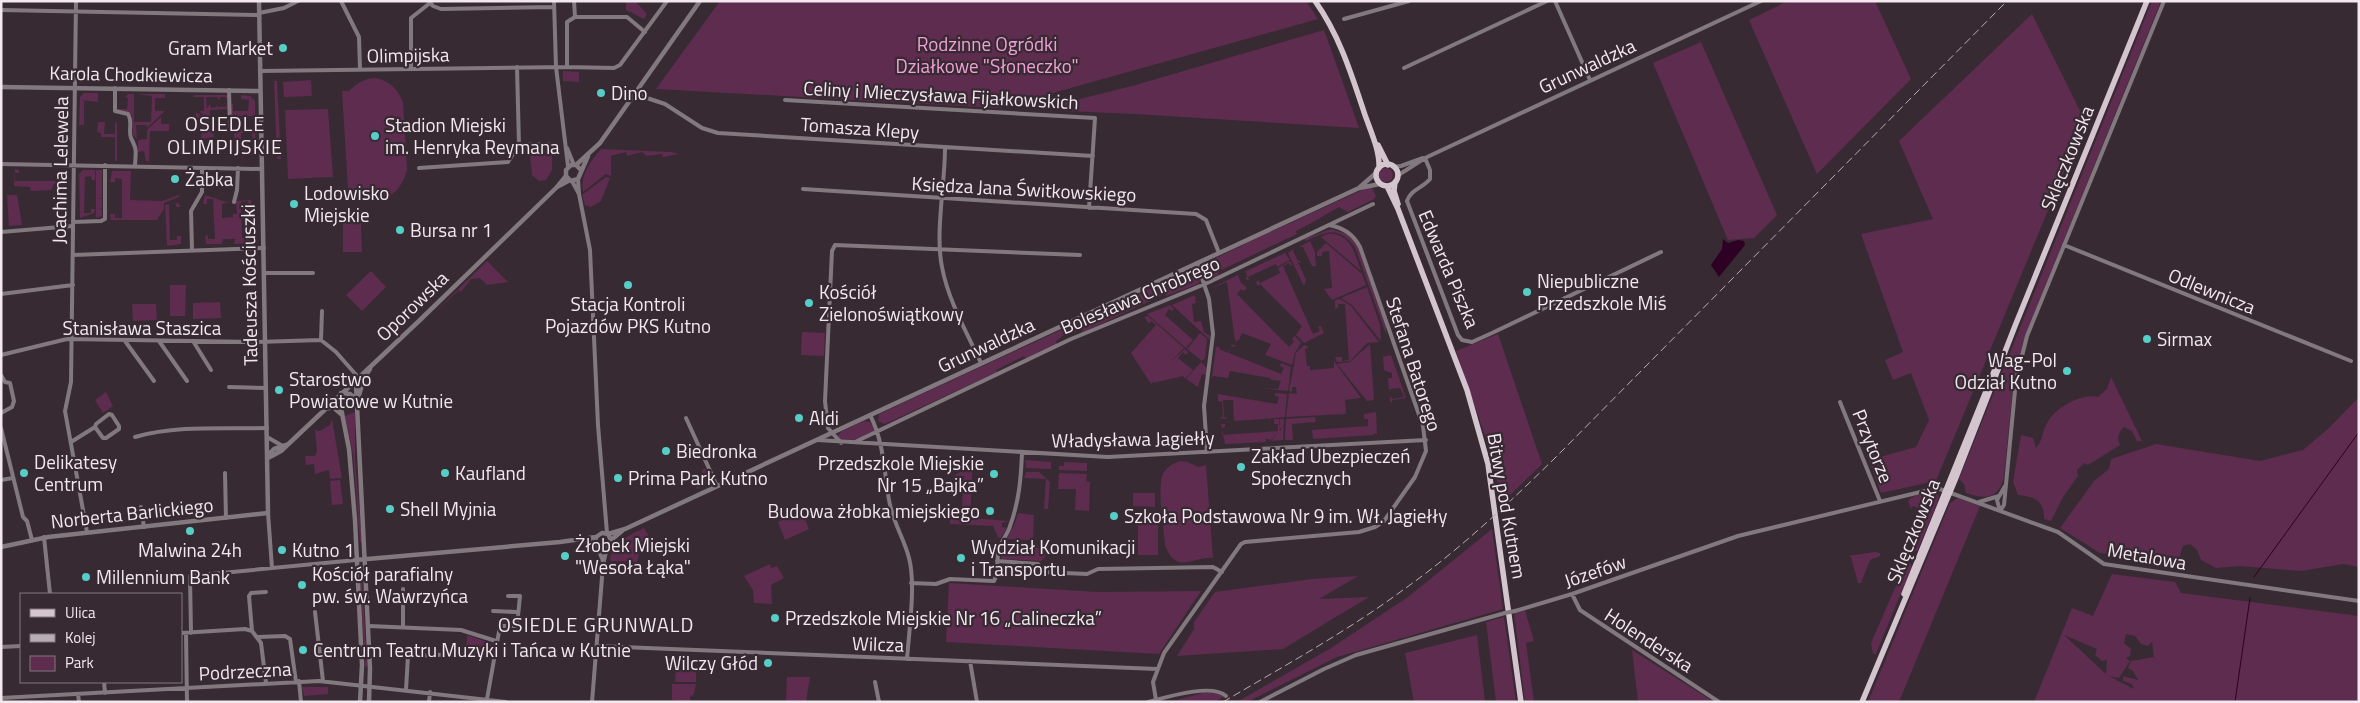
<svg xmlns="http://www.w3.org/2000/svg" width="2360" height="703" font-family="'Titillium Web',sans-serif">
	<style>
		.green { fill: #5d2c4f; fill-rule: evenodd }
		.water { fill: #2e0023 }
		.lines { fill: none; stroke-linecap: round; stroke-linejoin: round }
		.stream { stroke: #2e0023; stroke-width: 1 }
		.minor { stroke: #81797e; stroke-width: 4 }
		.tertiary { stroke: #81797e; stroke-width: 4.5 }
		.primary { stroke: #d3c4ce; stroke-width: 5.5 }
		.rail { stroke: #b8acb3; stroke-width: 1; stroke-dasharray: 8 4; stroke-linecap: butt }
		.minor-bridge { stroke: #81797e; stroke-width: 4 }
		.poi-dot { fill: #55cec6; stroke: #382a33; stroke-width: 2 }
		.labels { text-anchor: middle; stroke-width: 4.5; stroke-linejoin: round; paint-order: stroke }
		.park-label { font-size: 19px; fill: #f1a0d7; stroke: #382a33 }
		.poi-label { font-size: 19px; fill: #f2e8ee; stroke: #382a33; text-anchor: start }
		.street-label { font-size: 19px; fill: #f2e8ee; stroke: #382a33 }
		.neighbourhood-label { font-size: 20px; letter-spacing: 1px; fill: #f2e8ee; stroke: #382a33 }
	</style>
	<rect width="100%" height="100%" fill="#382a33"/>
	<path class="green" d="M635,1L647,14L644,19L626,10V2Z
		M720,1H1306L1318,19L999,108L656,89Z
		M1788,1H1875L1911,79L1817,174L1749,20Z
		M2152,1H2161L2025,336L2013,386L2004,477C1998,499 1986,500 1966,493L1964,484L1959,479Z
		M2032,14L2085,121L1936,481L1881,493L1869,460L1916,447L1929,420L1911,373L1893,380L1885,360L1903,352L1861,234L1933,219L1899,141Z
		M1324,30L1359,128L1135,114L1064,111V103L1132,86Z
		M1701,42L1777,215L1754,238L1728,240L1653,63Z
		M563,71L579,72V82L563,81Z
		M375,78C390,81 397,88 403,102L407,170C402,191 384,207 362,196C357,193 354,189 348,188L342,91H349C357,83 363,79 375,78Z
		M311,80L312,96L284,97L283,82Z
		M274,81H277L281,159H277Z
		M84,93H98V102L81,100L84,101V125H79L80,97Z
		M128,94H134V122H151L152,96L137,94H165V98H155V111H165L147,128V125H136L137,139L133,135L132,115L117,111L116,97L117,109H127L128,98L125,97Z
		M194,95H228L226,100V97H220L219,101L217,97H206L207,108L210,104L211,108L216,107V104L217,107H226V104L228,109L210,110V121L199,111H204V97H193Z
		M241,95L250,96L255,101V116H231L232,130H255L256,156L243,153V164L242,148H253L252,133H241V140L234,138V132L231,131L230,104H233V111H248L249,100L241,99Z
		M170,96L169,131H150L149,161H146L144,151L138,152V140L147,139V130L161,117V124H169Z
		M328,109L333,177L288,179L285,110Z
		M196,112L212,124L214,137L201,139L202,125H195Z
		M98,122H105L104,134H115V123L117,122V161H115V137H101V133L97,132Z
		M601,149L671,152L679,154L663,157L662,154L647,156L642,152L627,156L626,152L611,156V176L606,174L583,192C580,175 590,162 601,149Z
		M552,154V170L546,180L539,181L532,175L530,155Z
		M1379 175a7 7 0 1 1 14 0a7 7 0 1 1-14 0Z
		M15,169L19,170V173H15V181H64V188H61V184H54L51,190L31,191L30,187L14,186Z
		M83,170H95V180H92L91,176L85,177L84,213H91V209H95L94,213L80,218L79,174Z
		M96,170H102V198L98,199H102V208L99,209H102V216L96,218Z
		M112,171H131L130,200L162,201L179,195V197L164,203V209L157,220H111L110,214H115V218H122V179L115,178V182H110Z
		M606,177L610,178L601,201L591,207L585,205L582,195Z
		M1371,186L1376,196L1374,199L1348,212L1339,207C1324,215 1311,224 1296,231L1297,234L1219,271L1218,275L1212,278L1214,259L1259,237Z
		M7,195H17L22,225L9,226Z
		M205,195L226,202L232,201L222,204V218L233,217V214H237L236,201L251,200L252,204L248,205V201L241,202L242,238H249V234L253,233L254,243L234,244L235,239H223L222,244H206L205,236L208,235V239H215L213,199H207V204H203Z
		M179,203L180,207H176V204H169L170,240H177V236H181V244L167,246L165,205Z
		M343,223H361L362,252H343Z
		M1331,229L1347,234L1357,245L1386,326V334L1355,247C1338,226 1327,231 1306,241L1304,239Z
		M1327,234C1350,232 1355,253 1361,271L1321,237Z
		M1310,241L1315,252L1316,266H1312L1303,247H1299Z
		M1326,243L1362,274L1366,285L1332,300L1324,289L1332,288L1329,251L1322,252V256H1317V252Z
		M1295,248L1293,251L1298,261H1302L1295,265L1299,264L1306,280L1304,286L1288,253Z
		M1285,253L1290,260L1277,267L1276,264L1248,277L1249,280L1245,279L1247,277L1246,272L1242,273Z
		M487,261L508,282L487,285L480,278L471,279L461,292L459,290L430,317Z
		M1290,261L1292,265L1291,266L1289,263L1283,266L1313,334L1320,331L1318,327L1321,326L1324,333L1304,343L1296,335L1302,326L1260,284L1258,286L1256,283L1258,280L1260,283L1280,273L1278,268Z
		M1193,269L1201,279L1198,284L1166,296L1165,294L1083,332L1081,329L1069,335L1068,332L1056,341L1057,344L1026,359L1024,356L996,370L997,372L885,424L878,421L879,414Z
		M371,271L386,287L362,311L346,295Z
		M1238,275L1241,283L1247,288L1244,291L1241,289L1237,294L1289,347L1294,342L1292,339L1295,336L1301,343L1295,353L1292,365L1265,355L1271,344L1242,333L1239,340L1235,341L1227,282L1210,289Z
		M170,285H186L185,316H170Z
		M1367,287L1380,325L1381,341L1352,305L1341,298Z
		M1195,295L1196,303L1192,304L1194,322L1201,321L1204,332L1209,335L1210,340L1172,305Z
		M1340,299L1351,306L1379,342L1367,343L1350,361L1337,362L1335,357H1342V361L1349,360L1345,304H1338V308L1335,309V300Z
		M220,302L221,318L193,319V303Z
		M132,304H156L157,320L133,321Z
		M1170,305L1174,309L1172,311L1169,309L1165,315L1193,340L1186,348L1147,314Z
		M1148,316L1184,348L1169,363L1185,349L1188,352L1186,355L1183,352L1178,358L1193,370L1185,379L1183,376L1153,383L1154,381L1151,384L1131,353L1156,325L1151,321L1149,324L1144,317Z
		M802,332L825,333L824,356L801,355Z
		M1200,333L1207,339L1205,358L1202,361L1187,349Z
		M1498,334L1542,464L1501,504L1493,459L1456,351Z
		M1229,343L1236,346L1231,347L1229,353L1281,374L1284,368L1280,366L1281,363L1291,367L1288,391L1262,388L1278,389L1281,381L1271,380L1270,378L1230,371L1228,378L1214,376L1212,377L1216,347H1220L1219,349L1228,353L1232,345Z
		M1370,344L1374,400L1367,401L1337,364L1350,362Z
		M1304,345L1309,347L1305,349L1307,366H1310V370L1334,368V361L1361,398L1345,400L1346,414L1286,417L1289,393L1297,394L1296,387H1292V392L1289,391L1296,353Z
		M1391,355L1406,398L1392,400V403L1390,401V396L1392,399L1404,397L1400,388L1390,389L1389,391L1388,378H1392V373L1384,370L1383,357Z
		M1201,362L1207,368L1206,375L1202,374L1198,387L1186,379Z
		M2111,377L2142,441H2137L2132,431L2124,427C2119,432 2116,438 2120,445L2088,465L2084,463L2077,470L2078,476L2063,497L2051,521L2044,519C2044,500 2035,497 2018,495L2013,482L2021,435L2033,438L2036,448C2043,440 2042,432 2047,423C2055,408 2081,393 2098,397L2107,389Z
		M106,392L113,406L103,413L95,400Z
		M1275,393L1287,394L1285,417L1266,419L1268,416L1265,419L1234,421L1233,400H1223L1224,417L1227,418L1225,419L1219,418L1223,417L1222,402L1218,401V394L1277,404L1279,397L1275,396Z
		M2359,397V567L2343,564L2301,571L2240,566L2216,568L2201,560L2197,550L2190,544L2183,546L2178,561L2100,553L2060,528L2094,481L2109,469L2111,459L2156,444L2260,461L2303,450L2329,428Z
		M355,412V459L362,542H360L353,454L345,416Z
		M1376,412L1377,435L1375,433L1373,435L1313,439L1312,430L1368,426V419H1364V414Z
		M1315,417L1316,422L1292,424L1293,440H1285L1286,419Z
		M332,419L342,478L330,479L329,470L315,474L314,464L306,465L305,456H315L317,451L315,430L320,431L330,425Z
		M1274,419H1279L1280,431L1283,426L1280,429V419H1284L1283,440L1271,441L1278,432L1270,441L1269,439H1266V442L1225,444L1221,424H1225V427L1222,428V435L1278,431V424H1274Z
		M864,421L870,422L875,430L873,432L854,440L838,439L837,436L842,431Z
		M973,459L970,518L1010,521L1002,523V527L1007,528L1001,538L998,537L993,526L950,524V507H962L964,476H953L960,472H970V464Z
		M1025,460L1051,462V469L1026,468Z
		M1180,461L1188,462L1198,467L1206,465L1213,558C1194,556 1176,576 1165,545C1164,528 1156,486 1164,472C1168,466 1174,463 1180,461Z
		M1064,462L1087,463V471L1059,470V466H1064Z
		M705,468L711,481L697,489L692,479L702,474V470Z
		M1026,472H1039L1050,482L1048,509H1044L1046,479L1024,478Z
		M1059,473L1087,474L1086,481L1090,482L1089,511L1075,510L1076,489H1058Z
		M340,480L343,504L332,505L330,481Z
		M1934,490L1939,496L1937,503L1918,550L1908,556L1926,511L1913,506L1911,509L1908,501L1912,497Z
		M1133,493H1155V507L1133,506Z
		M1958,498L1980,506L1899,702H1868L1950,503Z
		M802,511L809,529L785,540L778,522Z
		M1018,513L1034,515L1033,538L1031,540L1007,539L1015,523Z
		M1138,513H1158V555H1138Z
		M644,528L650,538L640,550L637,562L610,561C611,543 630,535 644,528Z
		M1492,529L1503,609L1337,657L1247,702H1237L1331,648L1408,597Z
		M1005,546L1046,548L1045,558L1041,561L1001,559L1002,549Z
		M1875,552L1880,553V556L1870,560L1861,583H1858L1851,557L1848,556Z
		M1909,562L1912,566L1876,654H1873L1871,643L1905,565Z
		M770,564L771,568L777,566L784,578L771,585L772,604L754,603L753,590L744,576Z
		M2112,574L2175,582L2181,593L2359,616V702H2034L2072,608L2093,616ZM2126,634L2135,636L2141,644L2148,646L2152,642L2154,657L2131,661L2128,668L2133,671L2138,680L2123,676V681L2132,684L2134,689L2109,676L2119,678L2130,661L2126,658L2130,656L2131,649L2124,643ZM2064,635L2097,649L2095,655L2102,661L2107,660L2106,674Z
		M1358,576L1319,599L1369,597L1283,649L1177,656L1194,629V622L1215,592L1312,579Z
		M360,577H362L367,666L365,667Z
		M949,583L1098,592L1201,591L1159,654L946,642Z
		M1525,610L1534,641L1526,643L1534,702H1525L1514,613Z
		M1504,617L1516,702H1496L1486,622Z
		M467,635L490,643L494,647L492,655H466Z
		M1477,635L1485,702H1414L1405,653Z
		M1632,650L1714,702H1638Z
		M676,669H696V682H675Z
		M787,677H810L806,702H786Z
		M672,684H696L693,697L692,695L690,696V702L672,700Z
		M302,687H328V694L304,696Z
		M1203,693H1220L1223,697L1215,702H1170Z"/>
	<path class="water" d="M1723,239L1728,243L1738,240L1744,241L1745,245L1719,277L1711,265L1722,249Z"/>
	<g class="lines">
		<path class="stream" d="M2254,577L2359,432
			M2235,702L2250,598"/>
		<path class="minor" d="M76,1L71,382L65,411L87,532
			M341,1L359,37L360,69
			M429,1L433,6L441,9L554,7
			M554,1L556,67L568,166
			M574,1L575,17L567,22V67L614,68L620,65L667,1
			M1555,1L1590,80
			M1,10L259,15
			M259,13L284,8L298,1
			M575,17H627L645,32
			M1344,19L1409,1
			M1404,68L1547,1
			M411,69V18L430,3
			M260,71L567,67
			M115,88V111L128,114C133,122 128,130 131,138C137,150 136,150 135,165
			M229,90L230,129
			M635,94L665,104L702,128L718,133L1093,156
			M785,100L1095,118L1089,208
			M519,145L548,144
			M567,148L574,165
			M945,148C945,184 935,234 942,267C948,300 967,333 981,363
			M1425,158L1430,170V179C1423,188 1411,189 1407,201L1458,335L1462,340L1472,342L1492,333L1661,252
			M1,164L262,169
			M1393,167L1401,166L1423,158
			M419,168L508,162L519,145L517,67
			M1397,176L1425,158L1761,1
			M578,179L579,194L590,250L598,425L607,533
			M572,181L579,194
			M803,189L1196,214L1206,220L1219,253
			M234,202L237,190L238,168
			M73,222L101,221L105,219V165
			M1,232L73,226
			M2064,245L2351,361
			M192,250L191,211L202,192V168
			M73,255L264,248
			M1197,263L1209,299L1213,334L1204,406L1207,452
			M264,273H313
			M1,294L73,285
			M321,340L322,311
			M125,341L154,381
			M159,341L187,381
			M193,341L211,370
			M1,355L67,339L257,342L321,340L336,352L358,377
			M1,375L5,382L10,383L14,401L12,407L1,413
			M229,387L266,388
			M1840,402L1880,501
			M870,415C884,442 884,471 889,500C893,523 904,538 909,558C916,584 909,631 907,659
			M686,418L717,486
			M1,428L23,517L27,521L32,540
			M135,437C177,425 224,429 267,428
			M267,437L281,445
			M817,440L1108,457L1426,440
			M71,442L95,427L103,438H106L119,429V426L112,415L109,414L96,424L95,427
			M855,442L1071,339L1205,284L1373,204
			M841,443L828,428L825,401L832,251L835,245L1080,255
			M225,473L226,518
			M1,480L13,478
			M1979,502L1999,496
			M141,507L144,527
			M2000,511L2004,505L2016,380L2027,336L2164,1
			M2000,511L1997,500L2005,486
			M268,513L272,568
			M44,537L50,594
			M598,547L603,562
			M997,561L1038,564L1043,572L1087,574L1098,569L1213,567L1222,572
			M911,583L936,584L950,579L994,581C999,572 996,560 999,550C1001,541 1008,534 1010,526C1019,502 1021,478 1022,453
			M403,589V627
			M1572,594L1580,610L1719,702
			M493,611L517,612
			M1515,611L1572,594L1738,536L1937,488L2058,532L2104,564L2359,601
			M315,612L323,681
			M369,626L461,630L496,641
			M252,631L249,596L251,593L266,592
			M181,633L245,629L252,631L261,643L266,683
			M186,633L187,702
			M191,633L190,576L356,560
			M258,637L285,636L290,639L296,682
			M597,646L1157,669
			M1,647L21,646
			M970,661L977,702
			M299,681L301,702
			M104,682L105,693
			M875,682L879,702
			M406,690L408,656L462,654
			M78,694L79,702
			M1,698L319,681L506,702
			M487,699L500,626H517L520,596H508
			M1156,700L1153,682L1164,653L1241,544L1245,542L1359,532L1375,527L1384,521L1415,477L1426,451L1423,426L1360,247C1353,234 1344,228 1329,225
			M429,702L430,692
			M592,702L603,565L607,547
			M1148,702C1167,697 1212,683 1226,696
			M1260,702L1324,669L1356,655L1505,613"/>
		<path class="tertiary" d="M1,87L260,91
			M576,165L600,143L700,1
			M581,170L576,165H571L566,170V176L571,181L578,179L588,156
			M557,187L570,180
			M1360,187L1376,173
			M358,378L356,386L370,669L369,702
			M341,393L340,403L349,449L355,520L362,665L360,702
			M342,393L350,394L356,399
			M358,399L364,378L370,369
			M325,409L333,407L341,414
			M268,455L274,449L286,445
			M268,458L281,451L420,320L557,187L566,176
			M608,534L625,529L1359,188L1380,184
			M581,540L596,544
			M611,540L608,534L602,533L596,537L595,542L600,548L607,547L611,540L622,531
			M1,547L48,537L268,513L259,1
			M356,560L560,542L596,537"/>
		<path class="primary" d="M1315,1C1340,36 1352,76 1365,115C1371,132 1380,151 1379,168
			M1378,145L1388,165
			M1376 175a11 11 0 1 1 22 0a11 11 0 1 1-22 0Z
			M1395,182L1394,191L1398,204
			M1387,186L1398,209L1467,390L1488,464L1521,702
			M1904,594L1997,364
			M1862,702L1955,480L2015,326L2147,1"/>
		<path class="rail" d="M1223,702C1284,666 1346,632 1403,590C1458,551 1507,505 1555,458L2007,1"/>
		<path class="minor-bridge" d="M1505,613L1515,611"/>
	</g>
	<g class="poi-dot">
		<circle cx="283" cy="48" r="5"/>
		<circle cx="601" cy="93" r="5"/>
		<circle cx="375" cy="136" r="5"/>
		<circle cx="175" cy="179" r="5"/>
		<circle cx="294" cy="204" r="5"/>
		<circle cx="400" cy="230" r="5"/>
		<circle cx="628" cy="285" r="5"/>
		<circle cx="1527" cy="292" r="5"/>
		<circle cx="809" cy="303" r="5"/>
		<circle cx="2147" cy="339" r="5"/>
		<circle cx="2067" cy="371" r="5"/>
		<circle cx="279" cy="390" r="5"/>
		<circle cx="799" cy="418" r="5"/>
		<circle cx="666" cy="451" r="5"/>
		<circle cx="1241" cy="467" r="5"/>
		<circle cx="24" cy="473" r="5"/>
		<circle cx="445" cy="473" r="5"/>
		<circle cx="994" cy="474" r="5"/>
		<circle cx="618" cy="478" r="5"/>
		<circle cx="390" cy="509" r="5"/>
		<circle cx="990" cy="511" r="5"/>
		<circle cx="1114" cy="516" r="5"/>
		<circle cx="190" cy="531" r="5"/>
		<circle cx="282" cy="550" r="5"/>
		<circle cx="565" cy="556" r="5"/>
		<circle cx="961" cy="558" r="5"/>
		<circle cx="86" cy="577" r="5"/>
		<circle cx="302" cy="585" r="5"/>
		<circle cx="775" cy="618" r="5"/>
		<circle cx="303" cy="650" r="5"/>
		<circle cx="768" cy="663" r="5"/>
	</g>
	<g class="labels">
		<g class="park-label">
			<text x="987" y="51">Rodzinne Ogródki<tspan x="987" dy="22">Działkowe "Słoneczko"</tspan></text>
		</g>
		<g class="poi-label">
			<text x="273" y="55" text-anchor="end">Gram Market</text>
			<text x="611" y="100">Dino</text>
			<text x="385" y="132">Stadion Miejski<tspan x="385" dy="22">im. Henryka Reymana</tspan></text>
			<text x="185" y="186">Żabka</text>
			<text x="304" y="200">Lodowisko<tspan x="304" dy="22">Miejskie</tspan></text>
			<text x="410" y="237">Bursa nr 1</text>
			<text x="1537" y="288">Niepubliczne<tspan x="1537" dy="22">Przedszkole Miś</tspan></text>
			<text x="819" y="299">Kościół<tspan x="819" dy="22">Zielonoświątkowy</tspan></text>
			<text x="628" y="311" text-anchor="middle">Stacja Kontroli<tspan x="628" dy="22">Pojazdów PKS Kutno</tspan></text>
			<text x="2157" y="346">Sirmax</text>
			<text x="2057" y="367" text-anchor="end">Wag-Pol<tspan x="2057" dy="22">Odział Kutno</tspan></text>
			<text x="289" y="386">Starostwo<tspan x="289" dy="22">Powiatowe w Kutnie</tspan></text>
			<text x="809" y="425">Aldi</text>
			<text x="676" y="458">Biedronka</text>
			<text x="1251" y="463">Zakład Ubezpieczeń<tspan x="1251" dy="22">Społecznych</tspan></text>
			<text x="34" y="469">Delikatesy<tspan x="34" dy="22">Centrum</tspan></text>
			<text x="984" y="470" text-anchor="end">Przedszkole Miejskie<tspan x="984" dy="22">Nr 15 „Bajka”</tspan></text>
			<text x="455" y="480">Kaufland</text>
			<text x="628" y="485">Prima Park Kutno</text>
			<text x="400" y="516">Shell Myjnia</text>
			<text x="980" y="518" text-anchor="end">Budowa żłobka miejskiego</text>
			<text x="1124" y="523">Szkoła Podstawowa Nr 9 im. Wł. Jagiełły</text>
			<text x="575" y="552">Żłobek Miejski<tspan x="575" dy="22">"Wesoła Łąka"</tspan></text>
			<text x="971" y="554">Wydział Komunikacji<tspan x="971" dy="22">i Transportu</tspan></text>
			<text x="190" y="557" text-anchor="middle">Malwina 24h</text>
			<text x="292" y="557">Kutno 1</text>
			<text x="312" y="581">Kościół parafialny<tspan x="312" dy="22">pw. św. Wawrzyńca</tspan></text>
			<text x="96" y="584">Millennium Bank</text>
			<text x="785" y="625">Przedszkole Miejskie Nr 16 „Calineczka”</text>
			<text x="313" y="657">Centrum Teatru Muzyki i Tańca w Kutnie</text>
			<text x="758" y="670" text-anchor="end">Wilczy Głód</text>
		</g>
		<g class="street-label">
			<text transform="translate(408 55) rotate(-1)" y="7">Olimpijska</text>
			<text transform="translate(1587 66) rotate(-25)" y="7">Grunwaldzka</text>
			<text transform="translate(131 74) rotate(1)" y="7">Karola Chodkiewicza</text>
			<text transform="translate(941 95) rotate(3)" y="7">Celiny i Mieczysława Fijałkowskich</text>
			<text transform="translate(860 128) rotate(4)" y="7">Tomasza Klepy</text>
			<text transform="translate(2067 158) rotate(-68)" y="7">Sklęczkowska</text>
			<text transform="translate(60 170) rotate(-89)" y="7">Joachima Lelewela</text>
			<text transform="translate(1024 189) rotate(3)" y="7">Księdza Jana Świtkowskiego</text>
			<text transform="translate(1449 269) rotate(67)" y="7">Edwarda Piszka</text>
			<text transform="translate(249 285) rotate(-91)" y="7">Tadeusza Kościuszki</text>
			<text transform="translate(2212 291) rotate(22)" y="7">Odlewnicza</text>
			<text transform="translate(1140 295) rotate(-23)" y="7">Bolesława Chrobrego</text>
			<text transform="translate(412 306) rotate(-44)" y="7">Oporowska</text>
			<text x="142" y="335">Stanisława Staszica</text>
			<text transform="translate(986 345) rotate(-25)" y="7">Grunwaldzka</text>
			<text transform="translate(1414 364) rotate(72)" y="7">Stefana Batorego</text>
			<text transform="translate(1133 439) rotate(-1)" y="7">Władysława Jagiełły</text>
			<text transform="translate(1873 446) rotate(68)" y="7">Przytorze</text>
			<text transform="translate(1507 506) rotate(80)" y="7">Bitwy pod Kutnem</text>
			<text transform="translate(132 513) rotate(-6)" y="7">Norberta Barlickiego</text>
			<text transform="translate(1913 531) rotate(-68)" y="7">Sklęczkowska</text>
			<text transform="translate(2147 556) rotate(10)" y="7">Metalowa</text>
			<text transform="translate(1595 571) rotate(-19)" y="7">Józefów</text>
			<text transform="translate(1649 640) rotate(33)" y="7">Holenderska</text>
			<text transform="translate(878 644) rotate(2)" y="7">Wilcza</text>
			<text transform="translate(245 671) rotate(-3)" y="7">Podrzeczna</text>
		</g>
		<g class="neighbourhood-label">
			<text x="225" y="131">OSIEDLE<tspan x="225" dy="23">OLIMPIJSKIE</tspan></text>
			<text x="596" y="632">OSIEDLE GRUNWALD</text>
		</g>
	</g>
	<rect width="2360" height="703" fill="none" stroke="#f2e8ee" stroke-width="5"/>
	<rect x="20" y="593" width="162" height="90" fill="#382a33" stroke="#82767e"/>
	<rect x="30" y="609" width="25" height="8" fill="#d3c4ce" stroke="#82767e"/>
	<text x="65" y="618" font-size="15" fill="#f2e8ee">Ulica</text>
	<rect x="30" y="634" width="25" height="8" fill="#b8acb3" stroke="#82767e"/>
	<text x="65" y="643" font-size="15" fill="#f2e8ee">Kolej</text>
	<rect x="30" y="656" width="25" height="15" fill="#5d2c4f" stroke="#82767e"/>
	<text x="65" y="668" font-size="15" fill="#f2e8ee">Park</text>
</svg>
